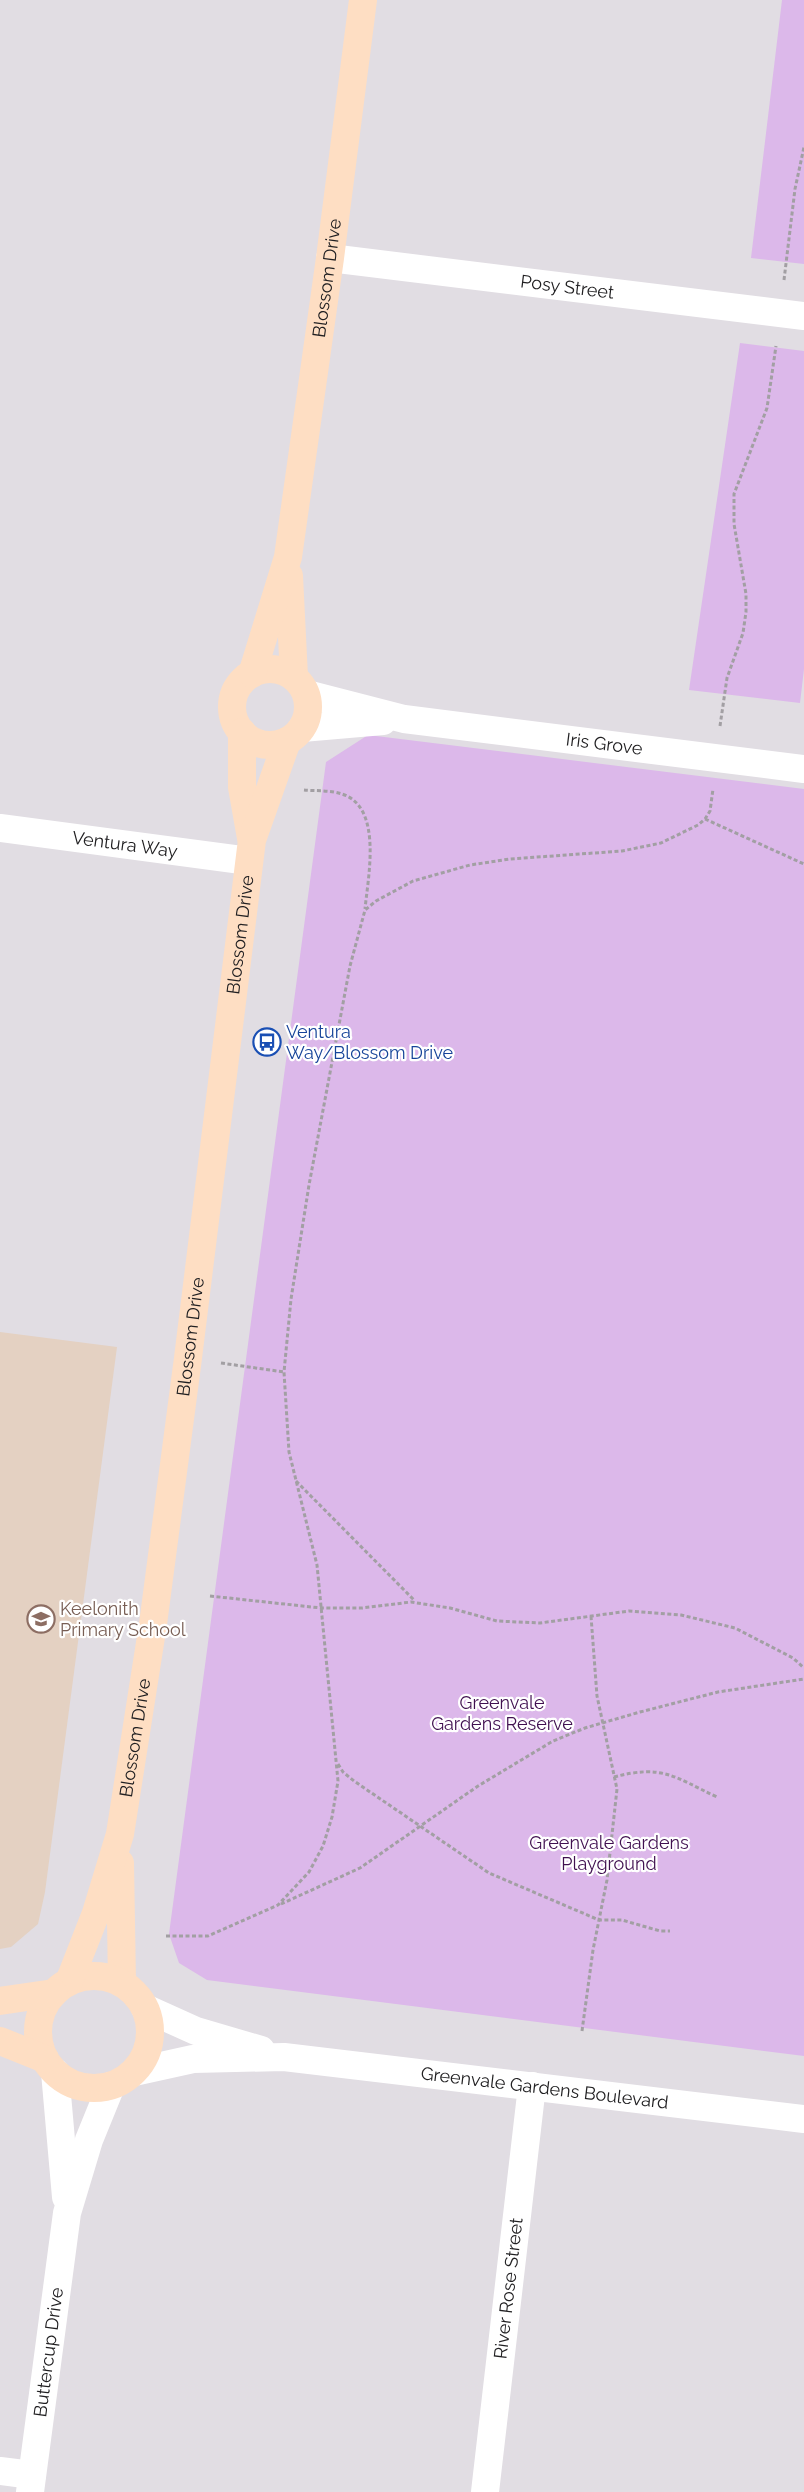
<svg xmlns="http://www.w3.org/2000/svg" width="804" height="2492" font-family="Raleway,sans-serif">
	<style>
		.education { fill: #e4d1c2 }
		.green { fill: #dcb8ea }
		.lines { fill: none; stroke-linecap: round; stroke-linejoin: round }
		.path { stroke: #a29fa3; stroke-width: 3; stroke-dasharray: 4 2.5; stroke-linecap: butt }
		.street { stroke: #fff; stroke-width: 28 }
		.secondary { stroke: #fedec3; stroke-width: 28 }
		.labels { text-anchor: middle; stroke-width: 4.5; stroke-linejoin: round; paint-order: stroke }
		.street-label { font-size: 18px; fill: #212022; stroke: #fff }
		.transit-label { font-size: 18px; fill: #164399; stroke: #fff; text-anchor: start }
		.education-label { font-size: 18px; fill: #785e54; stroke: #fff; text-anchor: start }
		.park-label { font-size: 18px; fill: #401050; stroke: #fff }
	</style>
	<rect width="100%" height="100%" fill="#e1dde3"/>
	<path class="education" d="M0,1332L117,1347L45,1892L38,1924L11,1947L0,1949Z"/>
	<path class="green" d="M782,0H804V264L751,258Z
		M740,343L804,351V669L800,703L689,690Z
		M368,735L804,789V2056L207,1980L179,1963L169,1934L326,762Z"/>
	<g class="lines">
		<path class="path" d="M784,280L795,189L804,147
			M720,726L727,678L743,633L746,612V594L734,524V494L767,408L776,346
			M304,790C315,791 331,790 342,794C383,807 368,877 365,909
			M705,819L804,864
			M221,1363L284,1372
			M296,1481L415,1601
			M210,1596L321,1608H362L411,1602L450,1608L497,1621L540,1623L629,1611L681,1615L735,1628L793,1658L804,1668
			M338,1764L343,1772L354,1781L489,1873L599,1920H622L660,1931H670
			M614,1777C663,1764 674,1777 717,1797
			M281,1904L360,1868L478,1786L553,1741L585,1728L640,1712L718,1692L804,1679
			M166,1936H208L278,1905L309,1872L323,1846L332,1817L338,1781L317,1565L289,1452L284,1372L291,1299L309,1185L350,966L365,910L376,901L413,881L470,865L510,859L622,851L661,843L698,825L705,819L710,811L713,789
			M582,2031L593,1950L607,1880L617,1789L597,1696L591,1616"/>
		<g class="street">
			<path id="s1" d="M330,258L804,316"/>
			<path id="s2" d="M307,694L404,719L804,769"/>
			<path d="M302,728L383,721"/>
			<path id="s3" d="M0,828L249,861"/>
			<path d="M145,2008L196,2031L261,2050"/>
			<path d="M55,2072L66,2197"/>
			<path id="s4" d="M134,2072L193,2059L284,2057L804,2119"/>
			<path d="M0,2471L32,2475"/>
			<path id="s5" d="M30,2492L67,2213L89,2140L111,2086"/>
			<path id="s6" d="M485,2492L532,2086"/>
		</g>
		<g class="secondary">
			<path d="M289,576L294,677"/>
			<circle cx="270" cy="707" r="38"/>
			<path id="s7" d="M252,674L288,557L330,258L363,0"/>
			<path d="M242,732V787L251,838"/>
			<path d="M120,1863L122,1983"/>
			<circle cx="94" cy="2032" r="56"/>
			<path id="s8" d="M69,1982L96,1913L120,1834L153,1624L188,1358L252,840L287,741"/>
			<path d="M0,2001L54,1993"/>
			<path d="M0,2041L45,2059"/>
		</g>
	</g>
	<defs>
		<g id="bus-ring" transform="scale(1.4375)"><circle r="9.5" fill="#fff" stroke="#1a4fb4" stroke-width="1.5"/><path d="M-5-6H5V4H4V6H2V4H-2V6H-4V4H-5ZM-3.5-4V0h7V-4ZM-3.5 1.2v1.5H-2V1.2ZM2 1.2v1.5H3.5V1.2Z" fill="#1a4fb4"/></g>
		<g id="school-ring" transform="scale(1.4375)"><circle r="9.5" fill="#fff" stroke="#8d6e63" stroke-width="1.5"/><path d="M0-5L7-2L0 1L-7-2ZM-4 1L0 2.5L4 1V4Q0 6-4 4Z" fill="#8d6e63"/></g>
	</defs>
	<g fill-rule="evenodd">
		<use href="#bus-ring" x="267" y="1042"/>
		<use href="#school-ring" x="41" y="1619"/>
	</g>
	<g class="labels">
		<g class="street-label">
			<text dy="6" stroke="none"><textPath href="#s7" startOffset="404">Blossom Drive</textPath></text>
			<text dy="6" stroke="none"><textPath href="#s1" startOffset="239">Posy Street</textPath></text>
			<text dy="6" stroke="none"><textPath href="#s2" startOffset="302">Iris Grove</textPath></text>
			<text dy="6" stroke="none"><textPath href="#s3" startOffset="126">Ventura Way</textPath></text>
			<text dy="6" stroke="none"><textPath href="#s8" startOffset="1064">Blossom Drive</textPath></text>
			<text dy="6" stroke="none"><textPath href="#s8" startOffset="659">Blossom Drive</textPath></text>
			<text dy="6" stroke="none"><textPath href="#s8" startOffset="254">Blossom Drive</textPath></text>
			<text dy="6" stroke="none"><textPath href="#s4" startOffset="414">Greenvale Gardens Boulevard</textPath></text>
			<text dy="6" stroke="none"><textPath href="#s6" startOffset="205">River Rose Street</textPath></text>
			<text dy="6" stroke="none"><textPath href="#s5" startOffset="141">Buttercup Drive</textPath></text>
		</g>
		<g class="transit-label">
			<text x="286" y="1038">Ventura<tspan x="286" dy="21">Way/Blossom Drive</tspan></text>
		</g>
		<g class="education-label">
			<text x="60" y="1615">Keelonith<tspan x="60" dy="21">Primary School</tspan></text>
		</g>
		<g class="park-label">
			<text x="502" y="1709">Greenvale<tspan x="502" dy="21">Gardens Reserve</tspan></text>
			<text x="609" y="1849">Greenvale Gardens<tspan x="609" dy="21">Playground</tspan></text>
		</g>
	</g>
</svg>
